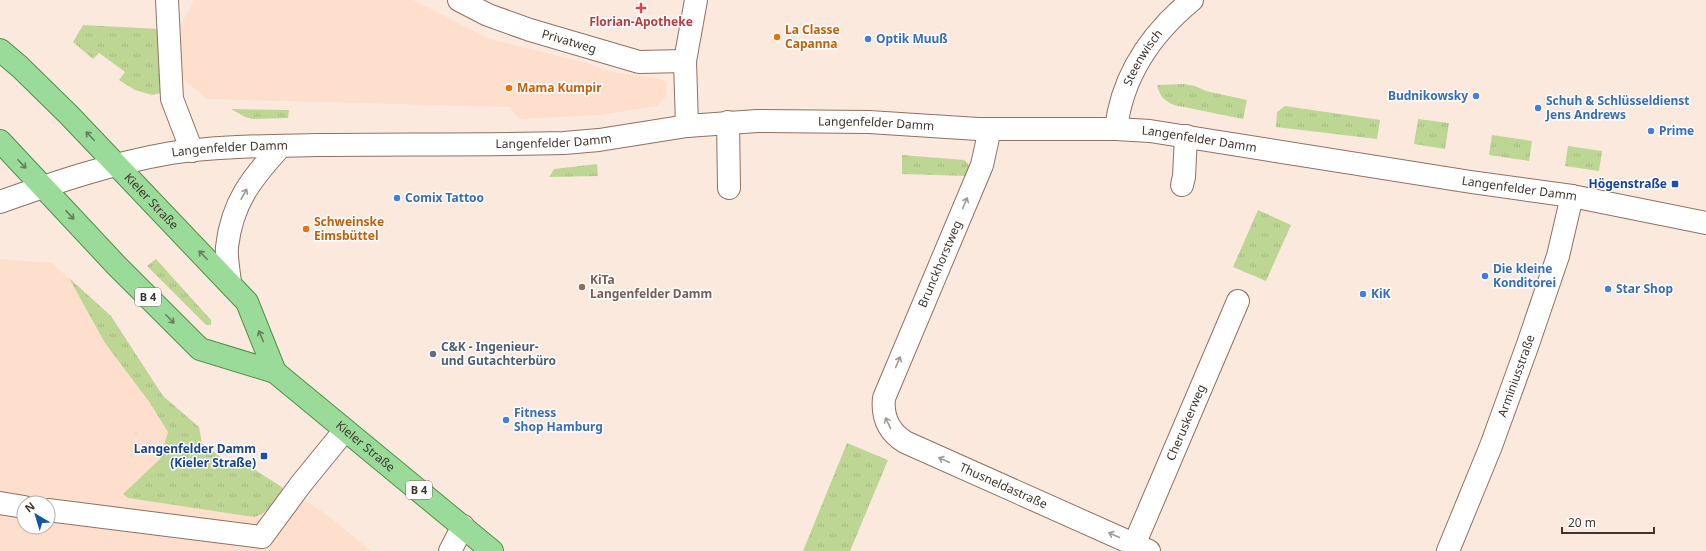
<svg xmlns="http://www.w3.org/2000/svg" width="1706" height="551" font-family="'Noto Sans',sans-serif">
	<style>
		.built { fill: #fedecd; fill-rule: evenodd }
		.grass { fill: url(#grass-tufts) }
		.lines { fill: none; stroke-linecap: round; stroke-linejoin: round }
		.minor-casing { stroke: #8e7162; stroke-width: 24 }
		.major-casing { stroke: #4e9148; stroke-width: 24 }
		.minor { stroke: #fff; stroke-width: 22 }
		.major { stroke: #9adb9a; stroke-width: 22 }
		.oneway { stroke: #687f5e }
		.oneway2 { stroke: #a09a96 }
		.health-dot { fill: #e0444e; stroke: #fff; stroke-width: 1.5 }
		.food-dot { fill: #e8710a; stroke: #fff; stroke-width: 1.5 }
		.shop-dot { fill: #3f7fe0; stroke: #fff; stroke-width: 1.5 }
		.transit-dot { fill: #1a4fb4; stroke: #fff; stroke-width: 1.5 }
		.education-dot { fill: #8d6e63; stroke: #fff; stroke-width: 1.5 }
		.service-dot { fill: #5c6f8a; stroke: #fff; stroke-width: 1.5 }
		.labels { text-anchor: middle; stroke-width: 3; stroke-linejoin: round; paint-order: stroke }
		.shield { fill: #fff; stroke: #79716c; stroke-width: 1 }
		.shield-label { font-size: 11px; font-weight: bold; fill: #40342d }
		.health-label { font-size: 12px; font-weight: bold; fill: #be3a42; stroke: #fff }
		.food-label { font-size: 12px; font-weight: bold; fill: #c56008; stroke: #fff; text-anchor: start }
		.shop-label { font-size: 12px; font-weight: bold; fill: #366cbe; stroke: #fff; text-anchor: start }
		.street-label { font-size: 12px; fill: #40342d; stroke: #fff }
		.transit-label { font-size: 12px; font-weight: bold; fill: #164399; stroke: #fff; text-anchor: end }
		.education-label { font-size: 12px; font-weight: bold; fill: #785e54; stroke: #fff; text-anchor: start }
		.service-label { font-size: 12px; font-weight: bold; fill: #4e5e75; stroke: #fff; text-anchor: start }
	</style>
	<defs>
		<pattern id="grass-tufts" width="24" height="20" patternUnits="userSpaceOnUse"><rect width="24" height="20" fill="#bdd694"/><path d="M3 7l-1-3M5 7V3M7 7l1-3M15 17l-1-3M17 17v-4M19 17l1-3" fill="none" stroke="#a4b880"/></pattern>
	</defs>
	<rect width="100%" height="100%" fill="#fce9de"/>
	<path class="built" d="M195,0H413L490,39L587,63L608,71L661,79L667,84L666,96L657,106L600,115L519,119L509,107L207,99L179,76V27Z
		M0,259L52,263L111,316L163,396L199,427L202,443L223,459L241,461L326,514L371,551H0ZM24,503H48V527H24Z"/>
	<path class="grass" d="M83,25L179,30L166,92L152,95L135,90L119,80L125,72L99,53L93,59L73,42Z
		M1184,84L1195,86L1206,91L1247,100L1243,119L1174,105C1164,101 1159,95 1157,85Z
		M1285,106L1380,120L1377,139L1276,127L1277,112Z
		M231,109L289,110L288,118L252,119L245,117Z
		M1418,119L1449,123L1445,149L1414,144Z
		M1492,135L1532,141L1529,161L1489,155Z
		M1568,146L1602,151L1599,171L1565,166Z
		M902,155L964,160C970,164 970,169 968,176L902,174Z
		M597,164L598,176L549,177L554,169Z
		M1258,210L1291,225L1266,281L1233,267Z
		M156,259L211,320V325H206L147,266Z
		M69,278L111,316L163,396L199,427L202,443L223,459L241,461L283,488C275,500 269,513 254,517L128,498L123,494L160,459L168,432L150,403L105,343Z
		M847,443L888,460L850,551H803Z"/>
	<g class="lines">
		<g class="minor-casing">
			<g id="minor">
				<path d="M167,0L172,99L192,151"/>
				<path id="s1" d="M459,0L488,15L530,30L639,62L685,61"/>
				<path d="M728,122L729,188"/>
				<path d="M687,126L685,61L696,0"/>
				<path id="s2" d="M990,129L982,165L884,398C882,417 889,432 905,442L1149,551"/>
				<path id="s3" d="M1116,129C1122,76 1152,33 1192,0"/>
				<path d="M1182,185L1184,177L1186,136"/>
				<path id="s4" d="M0,202C56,182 113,163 171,153C216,146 270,146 316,145C399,144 482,145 564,143L599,140L687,126L757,121L869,122L978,129H1116L1150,131L1471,182L1572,196L1706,223"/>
				<path d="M230,283C229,272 226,258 227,247C232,202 252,178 281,146"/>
				<path d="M0,503L24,507"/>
				<path d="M48,510L262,537L301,484L345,430"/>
				<path id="s5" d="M1134,545L1238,301"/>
				<path d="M450,551L463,526"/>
				<path id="s6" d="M1448,551L1491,446L1528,344L1558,256L1572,196"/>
			</g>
		</g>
		<g class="major-casing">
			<g id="major">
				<path id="s7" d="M0,50L20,67L69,115L247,302L275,372"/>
				<path id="s8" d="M0,141L116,265L200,349L275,372L492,551"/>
			</g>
		</g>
		<use href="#minor" class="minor"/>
		<use href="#major" class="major"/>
	</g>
	<defs><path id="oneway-shaft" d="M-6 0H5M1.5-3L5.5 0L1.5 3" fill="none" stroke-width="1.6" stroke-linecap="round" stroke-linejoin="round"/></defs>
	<g class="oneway">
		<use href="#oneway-shaft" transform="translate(90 136) rotate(-134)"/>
		<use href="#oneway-shaft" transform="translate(22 164) rotate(46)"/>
		<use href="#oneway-shaft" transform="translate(70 215) rotate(47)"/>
		<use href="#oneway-shaft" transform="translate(203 255) rotate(-134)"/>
		<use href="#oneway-shaft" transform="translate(170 319) rotate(45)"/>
		<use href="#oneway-shaft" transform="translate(261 336) rotate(-112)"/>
	</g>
	<g class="oneway2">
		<use href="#oneway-shaft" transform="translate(244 194) rotate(-61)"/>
		<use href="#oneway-shaft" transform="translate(965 203) rotate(-67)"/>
		<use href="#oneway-shaft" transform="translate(898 362) rotate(-67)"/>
		<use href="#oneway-shaft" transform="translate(888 423) rotate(-115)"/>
		<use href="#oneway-shaft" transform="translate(944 460) rotate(-156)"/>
		<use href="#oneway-shaft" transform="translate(1114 535) rotate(-156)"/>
	</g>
	<path class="health-dot" d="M639 2h4v4h4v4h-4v4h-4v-4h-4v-4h4z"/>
	<g class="food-dot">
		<circle cx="777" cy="37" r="4"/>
		<circle cx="509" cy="88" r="4"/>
		<circle cx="306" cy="229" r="4"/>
	</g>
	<g class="shop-dot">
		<circle cx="868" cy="39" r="4"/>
		<circle cx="1476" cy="96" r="4"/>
		<circle cx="1538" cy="108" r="4"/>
		<circle cx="1651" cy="131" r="4"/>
		<circle cx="397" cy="198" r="4"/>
		<circle cx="1485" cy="276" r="4"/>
		<circle cx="1608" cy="289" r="4"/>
		<circle cx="1363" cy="294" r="4"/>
		<circle cx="506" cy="420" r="4"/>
	</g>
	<g class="transit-dot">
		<rect x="1671" y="180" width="8" height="8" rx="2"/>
		<rect x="260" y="452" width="8" height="8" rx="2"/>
	</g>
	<circle class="education-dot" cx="582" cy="287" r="4"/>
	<circle class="service-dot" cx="433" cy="354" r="4"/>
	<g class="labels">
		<g class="shield">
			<rect x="135" y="288" width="26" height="18" rx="3"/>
			<rect x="406" y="481" width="26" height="18" rx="3"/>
		</g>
		<g class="shield-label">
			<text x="148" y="301">B 4</text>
			<text x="419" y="494">B 4</text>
		</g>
		<g class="health-label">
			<text x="641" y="26">Florian-Apotheke</text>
		</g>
		<g class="food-label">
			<text x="785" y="34">La Classe<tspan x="785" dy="14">Capanna</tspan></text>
			<text x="517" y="92">Mama Kumpir</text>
			<text x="314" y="226">Schweinske<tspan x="314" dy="14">Eimsbüttel</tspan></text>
		</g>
		<g class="shop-label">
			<text x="876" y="43">Optik Muuß</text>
			<text x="1468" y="100" text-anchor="end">Budnikowsky</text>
			<text x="1546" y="105">Schuh &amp; Schlüsseldienst<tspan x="1546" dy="14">Jens Andrews</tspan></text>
			<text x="1659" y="135">Prime</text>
			<text x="405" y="202">Comix Tattoo</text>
			<text x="1493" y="273">Die kleine<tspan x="1493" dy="14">Konditorei</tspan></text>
			<text x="1616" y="293">Star Shop</text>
			<text x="1371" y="298">KiK</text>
			<text x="514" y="417">Fitness<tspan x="514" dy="14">Shop Hamburg</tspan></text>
		</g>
		<g class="street-label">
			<text dy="4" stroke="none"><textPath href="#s1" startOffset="118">Privatweg</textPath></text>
			<text dy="4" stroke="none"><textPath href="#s3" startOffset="77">Steenwisch</textPath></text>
			<text dy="4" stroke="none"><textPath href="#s4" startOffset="885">Langenfelder Damm</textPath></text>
			<text dy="4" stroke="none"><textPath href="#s4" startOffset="1209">Langenfelder Damm</textPath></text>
			<text dy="4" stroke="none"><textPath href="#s4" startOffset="561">Langenfelder Damm</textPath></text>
			<text dy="4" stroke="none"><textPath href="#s4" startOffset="237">Langenfelder Damm</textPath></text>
			<text dy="4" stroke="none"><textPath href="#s4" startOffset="1533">Langenfelder Damm</textPath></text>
			<text dy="4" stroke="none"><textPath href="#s7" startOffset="214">Kieler Straße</textPath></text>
			<text transform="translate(940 264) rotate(-67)" y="4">Brunckhorstweg</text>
			<text dy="4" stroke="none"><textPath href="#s6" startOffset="188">Arminiusstraße</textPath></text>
			<text dy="4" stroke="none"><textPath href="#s5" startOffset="133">Cheruskerweg</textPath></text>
			<text dy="4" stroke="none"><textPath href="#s8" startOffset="484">Kieler Straße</textPath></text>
			<text dy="4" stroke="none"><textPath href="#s2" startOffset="449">Thusneldastraße</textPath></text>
		</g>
		<g class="transit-label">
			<text x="1667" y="188">Högenstraße</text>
			<text x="256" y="453">Langenfelder Damm<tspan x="256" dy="14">(Kieler Straße)</tspan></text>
		</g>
		<g class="education-label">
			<text x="590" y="284">KiTa<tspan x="590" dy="14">Langenfelder Damm</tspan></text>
		</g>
		<g class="service-label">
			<text x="441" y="351">C&amp;K - Ingenieur-<tspan x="441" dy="14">und Gutachterbüro</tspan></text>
		</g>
	</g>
	<g transform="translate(36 515) rotate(322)"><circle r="19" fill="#ffffff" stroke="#b3aeab"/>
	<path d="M0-3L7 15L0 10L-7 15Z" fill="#1358a7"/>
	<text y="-6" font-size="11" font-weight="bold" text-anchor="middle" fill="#40342d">N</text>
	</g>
	<path d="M1562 527v6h92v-6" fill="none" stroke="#40342d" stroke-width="2"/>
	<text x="1568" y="527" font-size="12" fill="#40342d" stroke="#ffffff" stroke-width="3" paint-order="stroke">20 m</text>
</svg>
